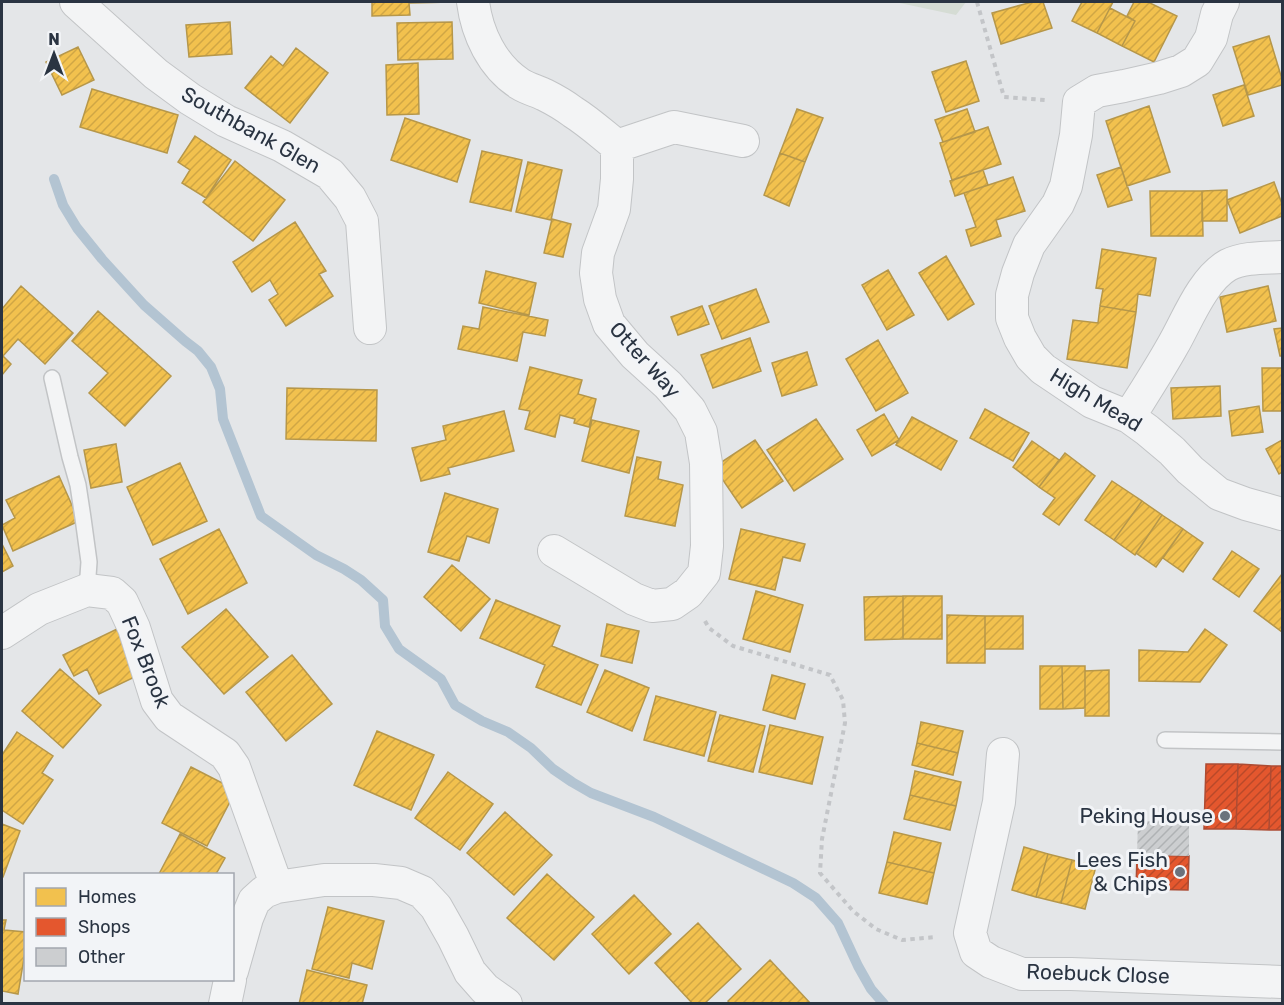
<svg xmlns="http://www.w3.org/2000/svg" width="1284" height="1005" font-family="Rubik,sans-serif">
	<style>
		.park { fill: #d5dcd4 }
		.homes { fill: url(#homes-hatch); stroke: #b6974a; stroke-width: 1.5 }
		.shops { fill: url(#shops-hatch); stroke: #ac4c34; stroke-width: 1.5 }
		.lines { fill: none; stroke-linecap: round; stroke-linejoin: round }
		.stream { stroke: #b3c4d2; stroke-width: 10 }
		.building { fill: url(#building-hatch) }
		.lane-casing { stroke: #c2c4c6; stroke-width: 18 }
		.street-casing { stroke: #c2c4c6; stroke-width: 34 }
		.path { stroke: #c3c5c8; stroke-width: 4; stroke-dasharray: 4.5 4.5; stroke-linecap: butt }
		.lane { stroke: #f3f4f5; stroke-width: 15 }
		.street { stroke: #f3f4f5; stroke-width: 32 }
		.poi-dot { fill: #6b727c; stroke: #f2f4f7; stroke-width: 2 }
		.labels { text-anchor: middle; stroke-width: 6; stroke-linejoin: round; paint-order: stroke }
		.street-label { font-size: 21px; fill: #2a3442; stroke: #f2f4f7 }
		.poi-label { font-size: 21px; fill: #2a3442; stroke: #f2f4f7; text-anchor: end }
	</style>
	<defs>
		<pattern id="homes-hatch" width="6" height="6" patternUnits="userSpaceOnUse" patternTransform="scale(1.5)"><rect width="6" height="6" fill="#f2c14e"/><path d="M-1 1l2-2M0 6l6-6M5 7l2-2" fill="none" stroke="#d0a645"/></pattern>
		<pattern id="shops-hatch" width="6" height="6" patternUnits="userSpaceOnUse" patternTransform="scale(1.5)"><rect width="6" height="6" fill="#e4572e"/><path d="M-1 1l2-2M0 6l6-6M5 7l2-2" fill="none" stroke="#b94929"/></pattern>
		<pattern id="building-hatch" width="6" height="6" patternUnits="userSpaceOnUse" patternTransform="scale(1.5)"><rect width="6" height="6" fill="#ccced0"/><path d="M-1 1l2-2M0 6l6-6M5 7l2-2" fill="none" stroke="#afb2b4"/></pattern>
	</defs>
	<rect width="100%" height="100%" fill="#e4e6e8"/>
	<path class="park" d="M895,2H966L956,15Z"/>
	<path class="homes" d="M372,2H452L409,3L410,15L372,16Z
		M1032,2H1043L1052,28L1001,44L992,13Z
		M1082,2H1113L1097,33L1072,21Z
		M1134,2H1148L1177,16L1154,62L1122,46L1135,21L1127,16Z
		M1110,8L1135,21L1122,46L1097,33Z
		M230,22L232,54L189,57L186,25Z
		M452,22L453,59L398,60L397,23Z
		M1269,36L1282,79V85L1248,95L1233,47Z
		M78,47L94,80L62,95L46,62Z
		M296,48L328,73L290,123L245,88L271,56L283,66Z
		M966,61L979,101L946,112L932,72Z
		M418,63L419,114L387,115L386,65Z
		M1244,85L1254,116L1223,126L1213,95Z
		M92,89L178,115L167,153L80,127Z
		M1149,106L1170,172L1127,186L1106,121Z
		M797,109L823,118L805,162L780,153Z
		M967,109L975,132L943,142L935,120Z
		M405,118L470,140L457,182L391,160Z
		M988,127L1001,164L952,180L940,143Z
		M195,136L231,160L206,198L182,183L190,170L178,162Z
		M482,151L522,160L511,211L470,202Z
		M780,153L805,162L789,206L764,195Z
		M235,161L285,200L253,241L203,202Z
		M528,162L562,170L551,220L516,212Z
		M1121,167L1132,200L1108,207L1097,175Z
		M983,170L988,185L955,196L950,181Z
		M1013,177L1025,211L996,220L1001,236L971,246L966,230L976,227L964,193Z
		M1274,182L1282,204V216L1240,233L1227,200Z
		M1227,190V221H1202V191Z
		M1150,191H1202L1203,236H1151Z
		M552,219L571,224L563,257L544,253Z
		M295,222L326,271L319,274L333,296L286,326L269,300L278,294L270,280L252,292L233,262Z
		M1102,249L1156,258L1150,296L1138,294L1136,312L1100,306L1103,289L1096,288Z
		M946,256L974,304L948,320L919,273Z
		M888,270L914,315L887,330L862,285Z
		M486,271L536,283L529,315L479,303Z
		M21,286L73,333L45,364L18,339L3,356L11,364L2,375V309Z
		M1268,286L1276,321L1227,332L1220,297Z
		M756,289L769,322L722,339L709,306Z
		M702,306L709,324L678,335L671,317Z
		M1100,306L1136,312L1127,368L1067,359L1073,320L1098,323Z
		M483,307L548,320L545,336L523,332L517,361L458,349L463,326L479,329Z
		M98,311L171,376L125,426L89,393L108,373L72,341Z
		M1282,328V356H1280L1274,329Z
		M750,338L761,371L713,388L701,355Z
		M878,340L908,393L876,411L846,359Z
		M807,352L817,385L782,396L772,363Z
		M530,367L582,380L578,394L596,399L589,427L574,423L575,419L560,415L555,437L525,429L530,411L519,409Z
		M1262,368H1282V411H1263Z
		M1220,386L1221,416L1173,419L1171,388Z
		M287,388L377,390L376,441L286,439Z
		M1259,406L1263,432L1232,436L1229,411Z
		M985,409L1029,433L1013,461L970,438Z
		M504,411L514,451L448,468L450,474L421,481L412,448L446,440L443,426Z
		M884,414L899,440L872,456L857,430Z
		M912,417L957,441L941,470L896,445Z
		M816,419L843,459L794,491L767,450Z
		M592,420L639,431L629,473L582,461Z
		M755,440L783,481L742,508L714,467Z
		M1282,440V472L1279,474L1266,449Z
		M1032,441L1059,460L1039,487L1013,467Z
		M116,444L122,482L91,488L84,450Z
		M1065,453L1095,476L1059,525L1043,514L1055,498L1039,487Z
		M637,457L661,462L658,479L683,485L675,526L625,516Z
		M180,463L207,521L153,545L127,487Z
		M59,476L79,521L13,551L2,525L15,518L6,500Z
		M1112,481L1142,501L1114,540L1085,520Z
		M445,493L498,509L489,543L467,536L459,561L428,552Z
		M1142,501L1162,515L1135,555L1114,540Z
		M1162,515L1183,529L1156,567L1136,553Z
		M219,529L247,583L188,614L160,559Z
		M741,529L805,544L800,561L783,557L775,590L729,579Z
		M1183,529L1203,543L1183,572L1163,558Z
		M2,544L13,566L2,572Z
		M1232,551L1259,569L1239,597L1213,579Z
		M452,565L490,599L461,631L424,597Z
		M1282,574V632L1254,611Z
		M756,591L803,605L790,652L743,639Z
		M903,596H942V639H903Z
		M903,596V639L865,640L864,597Z
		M496,600L560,626L552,646L598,665L581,705L536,687L545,665L480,638Z
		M226,609L268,657L224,694L182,647Z
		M947,615L985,616V663H947Z
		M985,616H1023V649H985Z
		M607,624L639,631L632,663L601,656Z
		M117,629L139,675L99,694L87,669L74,676L63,655Z
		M1205,629L1227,645L1200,682L1139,681V650L1188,652Z
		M292,655L332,704L286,741L246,692Z
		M1040,666H1062L1063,709H1040Z
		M1062,666H1085V708L1063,709Z
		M60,669L101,705L63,748L22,711Z
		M605,670L649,688L632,731L587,712Z
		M1109,670V716H1085V671Z
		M772,675L805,684L795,719L763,710Z
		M656,696L716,712L704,756L644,740Z
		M720,715L765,726L753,772L708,761Z
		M921,722L963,731L958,753L917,743Z
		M770,725L823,737L812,784L759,772Z
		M377,731L434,755L411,810L354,785Z
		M17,732L53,756L42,773L53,780L23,824L2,810V755Z
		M917,743L958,753L953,775L912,765Z
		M191,767L236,790L207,846L162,823Z
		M915,771L961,782L956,806L910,795Z
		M448,772L493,804L460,850L415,818Z
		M910,795L956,806L950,830L904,819Z
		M505,812L552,855L514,895L467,853Z
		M2,824L20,831L3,877H2Z
		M894,832L941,843L934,873L887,862Z
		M180,834L225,858L216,874H159Z
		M1024,847L1048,854L1036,897L1012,890Z
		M1048,854L1072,860L1061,903L1036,897Z
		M1072,860L1096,866L1085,909L1061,903Z
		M887,862L934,873L927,904L879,893Z
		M547,874L594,917L554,960L507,918Z
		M634,895L671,934L629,974L592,934Z
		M328,907L384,921L372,969L352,963L349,978L312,969Z
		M2,920H6L4,930L26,932V946L18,994L2,991Z
		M698,923L741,969L704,1004H693L655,963Z
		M770,960L811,1004H730L728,1001Z
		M307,970L367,985L362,1004H299Z"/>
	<path class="shops" d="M1206,764H1238L1236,829H1204Z
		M1238,764L1271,766L1269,830L1236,829Z
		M1271,766H1282V830H1269Z
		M1137,855L1189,856L1188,890L1136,889Z"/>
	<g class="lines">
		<path class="stream" d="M54,179L63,205L77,228L102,259L144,305L185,341L198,351L211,367L220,389L223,419L261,516L316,555L344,569L361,580L383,600L385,626L399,649L441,679L455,705L482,721L508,732L531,748L553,769L572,782L591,793L654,817L793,883L816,898L838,923L858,966L871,989L884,1004"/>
	</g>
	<path class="building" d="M1138,821L1189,822V856L1137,855Z"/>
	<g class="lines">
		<g class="lane-casing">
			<path id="lane" d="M52,378L70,457L78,485L83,518L89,562L87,590
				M1165,740L1282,742"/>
		</g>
		<g class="street-casing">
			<path id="street" d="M76,2L156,74L190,99L226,121L282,146L330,174L350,198L362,221L370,328
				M473,2C477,33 492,66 520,84C528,89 537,91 545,95C555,100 565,106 573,112C589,122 603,135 617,146V179L614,209L598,253L596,273L600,299L609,324L635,355L668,385L690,410L701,432L706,463L707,546L704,573L688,593L672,604L652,606L634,599L554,551
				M1223,2L1217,14L1211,38L1197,61L1181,71L1159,78L1124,86L1097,91L1079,102L1076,135L1066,186L1058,204L1029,245L1018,273L1012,295V318L1020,338L1031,357L1043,369L1092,402L1129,417L1147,430L1172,451L1190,470L1219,494L1246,504L1282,514
				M617,146L674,127L743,141
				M1129,417C1144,393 1159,370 1173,345C1187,321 1202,280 1228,265C1244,257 1265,258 1282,257
				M2,633L39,609L87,590L112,593L122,602L134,628L157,701L169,717L225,754L234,767L277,887
				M1003,754L999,802L970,933L976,952L991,962L1022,974H1071L1282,982
				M232,971L247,918L254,901L264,892L277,887L324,880H374L401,883L422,892L436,907L453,937L470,972L485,989L506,1004
				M225,1004L230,980"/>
		</g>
		<path class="path" d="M977,2L1004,97L1045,100
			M705,621L709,628L733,646L830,675L843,700L845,723L822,839L820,873L853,911L876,929L902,940L936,937"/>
		<use href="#lane" class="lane"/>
		<use href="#street" class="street"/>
	</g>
	<g class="poi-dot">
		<circle cx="1225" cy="816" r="6"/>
		<circle cx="1180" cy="872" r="6"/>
	</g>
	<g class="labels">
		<g class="street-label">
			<text transform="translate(251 130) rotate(29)" y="7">Southbank Glen</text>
			<text transform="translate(645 360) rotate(48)" y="7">Otter Way</text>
			<text transform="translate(1096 400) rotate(31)" y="7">High Mead</text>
			<text transform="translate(146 662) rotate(68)" y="7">Fox Brook</text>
			<text transform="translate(1098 974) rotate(2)" y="7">Roebuck Close</text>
		</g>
		<g class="poi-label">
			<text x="1213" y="823">Peking House</text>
			<text x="1168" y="867">Lees Fish<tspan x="1168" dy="24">&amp; Chips</tspan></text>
		</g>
	</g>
	<rect width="1284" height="1005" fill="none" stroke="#2a3442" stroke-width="6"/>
	<rect x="24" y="873" width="210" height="108" fill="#f2f4f7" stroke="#a2a7af" stroke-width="1.5"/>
	<rect x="36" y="888" width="30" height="18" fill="#f2c14e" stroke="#a2a7af" stroke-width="1.5"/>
	<text x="78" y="903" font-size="18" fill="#2a3442">Homes</text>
	<rect x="36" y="918" width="30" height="18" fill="#e4572e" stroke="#a2a7af" stroke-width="1.5"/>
	<text x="78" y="933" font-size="18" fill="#2a3442">Shops</text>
	<rect x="36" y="948" width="30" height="18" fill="#ccced0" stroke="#a2a7af" stroke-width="1.5"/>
	<text x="78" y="963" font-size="18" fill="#2a3442">Other</text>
	<g transform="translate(54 54)" stroke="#f2f4f7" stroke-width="4.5" paint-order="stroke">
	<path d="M0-4.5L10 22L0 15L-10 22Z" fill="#2a3442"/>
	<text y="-9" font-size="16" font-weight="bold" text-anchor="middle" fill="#2a3442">N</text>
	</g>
</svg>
